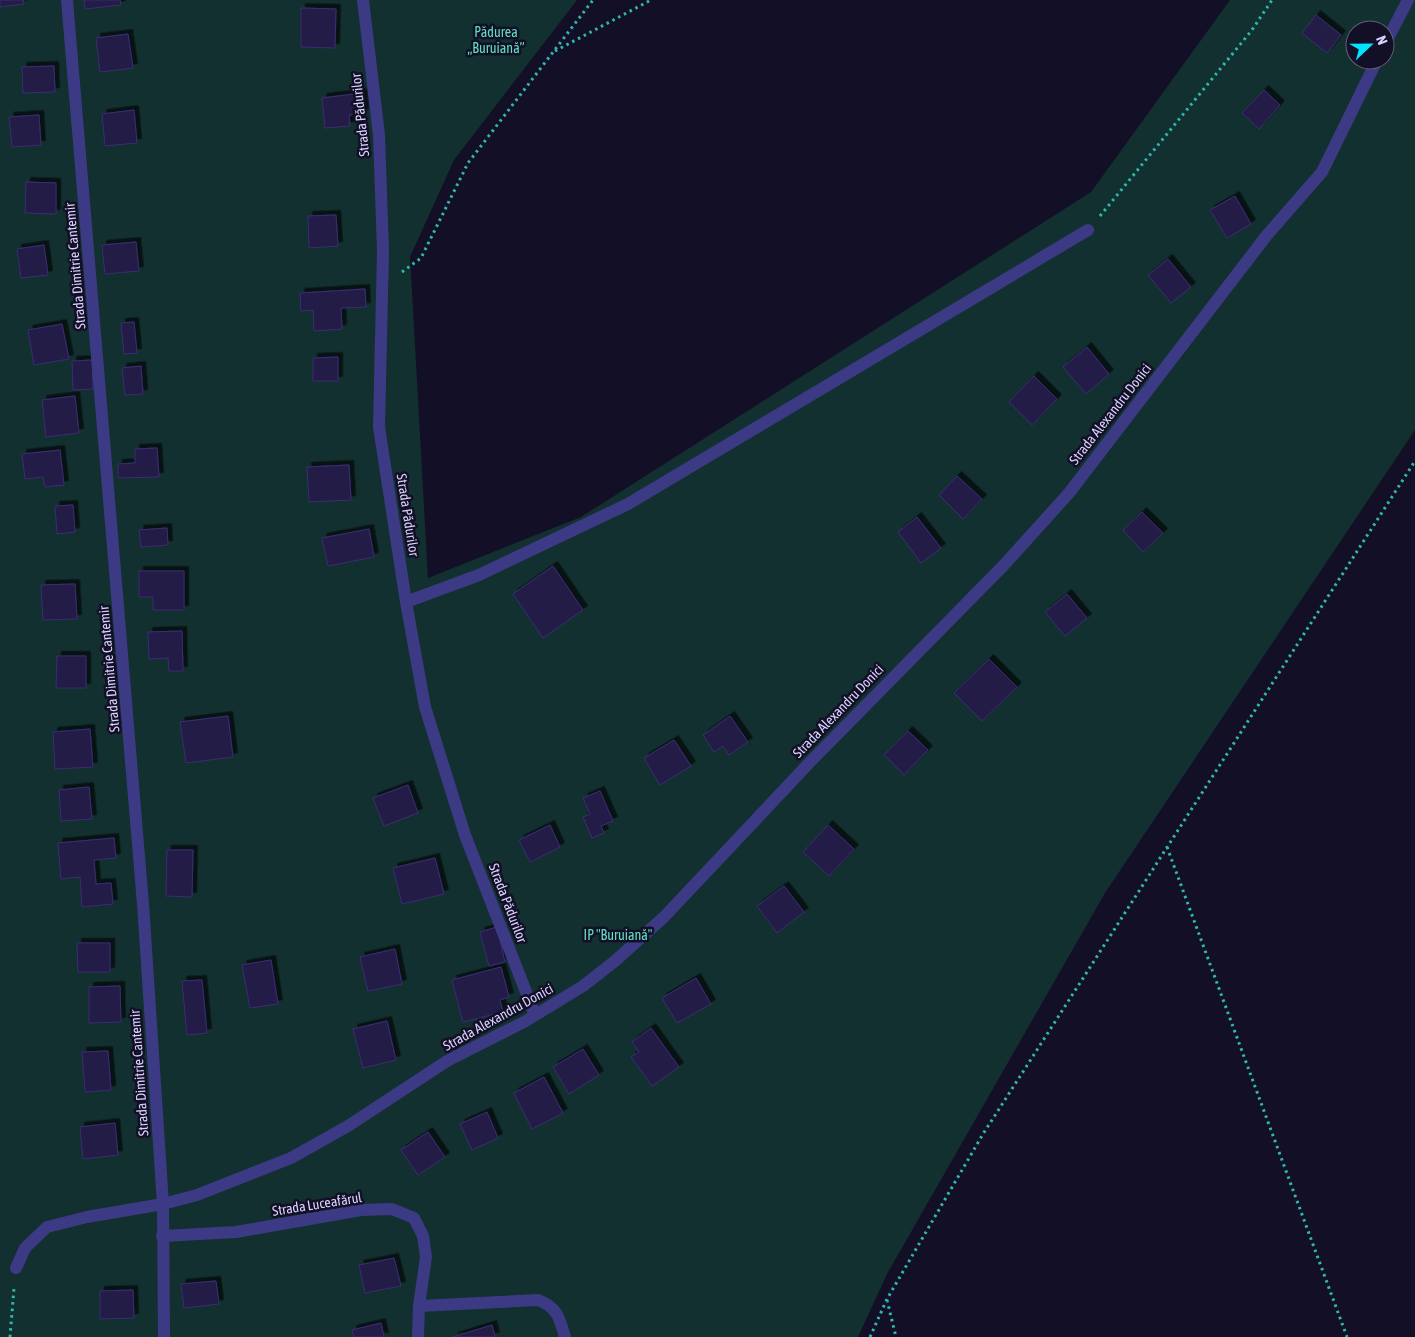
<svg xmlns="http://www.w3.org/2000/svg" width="1415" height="1337" font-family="'Asap Condensed',sans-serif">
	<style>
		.green { fill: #12302f; fill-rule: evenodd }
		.building { fill: #241b47; stroke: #3b2d73; filter: url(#shadow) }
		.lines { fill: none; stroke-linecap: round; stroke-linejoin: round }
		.path { stroke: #2fb8b0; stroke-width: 3; stroke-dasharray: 2.5 4; stroke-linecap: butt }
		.minor { stroke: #3d3a85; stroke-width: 12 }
		.labels { text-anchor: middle; stroke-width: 5; stroke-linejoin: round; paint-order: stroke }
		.park-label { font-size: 14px; fill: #5fe0c0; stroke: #130f26 }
		.street-label { font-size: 14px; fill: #d9d4ff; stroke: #130f26 }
	</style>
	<defs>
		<filter id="shadow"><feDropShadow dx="4.5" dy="-4.5" stdDeviation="0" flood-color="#0009"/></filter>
	</defs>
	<rect width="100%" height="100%" fill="#130f26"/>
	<path class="green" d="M0,0H577L454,160L410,257L428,578L581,517L1091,192L1230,0H1415V430L1105,893L887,1274L858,1337H0ZM1355,30H1385V60H1355Z"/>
	<path class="building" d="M0,0H23L24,4L0,7Z
		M84,0H120L121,5L85,9Z
		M301,8L336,9L335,48L301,47Z
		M1316,15L1341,35L1327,53L1302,33Z
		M128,34L133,68L100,72L96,38Z
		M54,66L55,92L23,93L22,67Z
		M1264,90L1280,105L1259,129L1242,113Z
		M362,93L364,113L349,115L350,126L325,128L322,98Z
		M134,110L137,143L105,146L102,114Z
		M39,115L41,145L12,147L9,117Z
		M26,182L56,183V214L25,213Z
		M1235,196L1251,224L1227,238L1210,210Z
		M336,215L338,246L309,248L308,216Z
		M136,242L139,271L105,274L102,245Z
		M44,245L48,275L21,278L17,249Z
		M1168,259L1191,287L1171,303L1148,275Z
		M365,289L366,307L341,308L342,329L314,331L313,310L301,311L300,293Z
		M134,322L137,353L124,354L121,323Z
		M62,324L69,359L34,365L28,330Z
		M1087,347L1109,374L1086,394L1063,367Z
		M338,357V381H313V358Z
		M92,360L93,389L73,390L72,361Z
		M141,366L143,394L125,395L122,368Z
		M1034,376L1057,399L1032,425L1009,402Z
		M75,396L79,433L46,437L42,400Z
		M157,448L159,477L118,478V464L135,463V449Z
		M60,450L64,485L45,487L43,477L25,479L22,454Z
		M349,465L351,500L309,502L307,467Z
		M957,476L982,499L963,519L939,495Z
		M73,505L75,532L57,534L55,506Z
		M1142,512L1163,533L1143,552L1123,530Z
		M917,517L941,548L921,563L898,532Z
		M167,528L168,545L141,547L139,530Z
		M369,529L374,557L328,566L322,538Z
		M553,566L583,610L543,638L513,594Z
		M139,571H184V610H153V597H139Z
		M75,584L77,619L43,620L41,585Z
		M1067,594L1087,618L1065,636L1045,612Z
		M182,631L183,671H169L168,658L149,659L148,632Z
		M57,656H86V688H56Z
		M989,659L1017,687L982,721L954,693Z
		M228,716L233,757L186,763L180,722Z
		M730,716L748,742L729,755L723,746L714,752L703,735Z
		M90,729L93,767L55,769L53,732Z
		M908,731L928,750L904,775L884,755Z
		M674,740L691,766L660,785L644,758Z
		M408,785L418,813L384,826L373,798Z
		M89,787L92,819L61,821L59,790Z
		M600,791L613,821L601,826L604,833L592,838L583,817L590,814L583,798Z
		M550,825L560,847L530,862L519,840Z
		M828,825L854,849L829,876L803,852Z
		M114,838L116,858L94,860L96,884L111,883L113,904L82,907L80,877L61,879L58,843Z
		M167,850H193L192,897L166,896Z
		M435,858L444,894L402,904L393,868Z
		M784,886L804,912L777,933L757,906Z
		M497,927L505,962L489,966L480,932Z
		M77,943H110V972H78Z
		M395,949L402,984L368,991L360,957Z
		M271,960L278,1004L250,1008L242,965Z
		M501,967L509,997L500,1000L503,1012L463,1022L452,980Z
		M696,978L711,1004L677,1023L662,998Z
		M202,980L207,1033L187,1035L182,981Z
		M120,986L121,1022L89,1023V987Z
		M387,1021L396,1060L363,1068L353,1029Z
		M651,1028L679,1067L652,1086L631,1057L639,1052L632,1042Z
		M583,1049L599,1075L569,1094L553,1067Z
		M108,1051L111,1090L85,1092L82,1052Z
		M544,1077L563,1113L532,1129L514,1093Z
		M487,1112L498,1138L472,1150L460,1124Z
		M115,1123L118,1155L83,1159L80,1127Z
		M428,1132L445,1157L418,1175L401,1150Z
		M394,1258L401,1286L365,1293L359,1265Z
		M216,1281L219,1304L184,1308L181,1284Z
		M133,1290L134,1318L100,1319V1291Z
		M381,1323L384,1337H354L352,1330Z
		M492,1325L495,1337H453Z"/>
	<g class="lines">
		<path class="path" d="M555,51L651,0
			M1100,216L1252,30L1272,0
			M402,272L421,258L468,163L593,0
			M1167,847L1347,1337
			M887,1300L896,1337
			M10,1337L14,1288
			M870,1337L887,1299L983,1134L1415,461"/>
		<path class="minor" d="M67,0L143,904L163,1204L164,1337
			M363,0L379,135L383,251L379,427L406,602L425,707L465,835L535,1015
			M1385,44L1408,0
			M406,602L479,575L628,504L1088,230
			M162,1236L236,1232L361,1210L392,1209L414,1218L423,1236L426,1257L419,1306L418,1337
			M16,1268L25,1248L47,1227L87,1217L163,1204L197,1195L291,1158L348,1126L447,1061L524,1022L583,986L615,961L664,917L811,761L1004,565L1069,493L1267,235L1322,172L1377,60
			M419,1306L538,1300C558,1308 559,1317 565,1337"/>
	</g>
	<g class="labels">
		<g class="park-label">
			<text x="496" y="37">Pădurea<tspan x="496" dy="16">„Buruiană”</tspan></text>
			<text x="618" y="940">IP "Buruiană"</text>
		</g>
		<g class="street-label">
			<text transform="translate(360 115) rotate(-96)" y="5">Strada Pădurilor</text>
			<text transform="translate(75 266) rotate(-95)" y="5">Strada Dimitrie Cantemir</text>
			<text transform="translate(1110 414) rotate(-52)" y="5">Strada Alexandru Donici</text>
			<text transform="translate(408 515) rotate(81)" y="5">Strada Pădurilor</text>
			<text transform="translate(109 669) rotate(-95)" y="5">Strada Dimitrie Cantemir</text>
			<text transform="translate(838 711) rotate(-46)" y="5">Strada Alexandru Donici</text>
			<text transform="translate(508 903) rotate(69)" y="5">Strada Pădurilor</text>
			<text transform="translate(498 1017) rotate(-29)" y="5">Strada Alexandru Donici</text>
			<text transform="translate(139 1073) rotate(-94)" y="5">Strada Dimitrie Cantemir</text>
			<text transform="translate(317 1204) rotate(-9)" y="5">Strada Luceafărul</text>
		</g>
	</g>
	<g transform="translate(1370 45) rotate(68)"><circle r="24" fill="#130f26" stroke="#625e7d"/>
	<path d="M0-4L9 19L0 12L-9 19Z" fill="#00e5ff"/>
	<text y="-8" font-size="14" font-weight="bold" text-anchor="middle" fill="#d9d4ff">N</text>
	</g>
</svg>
